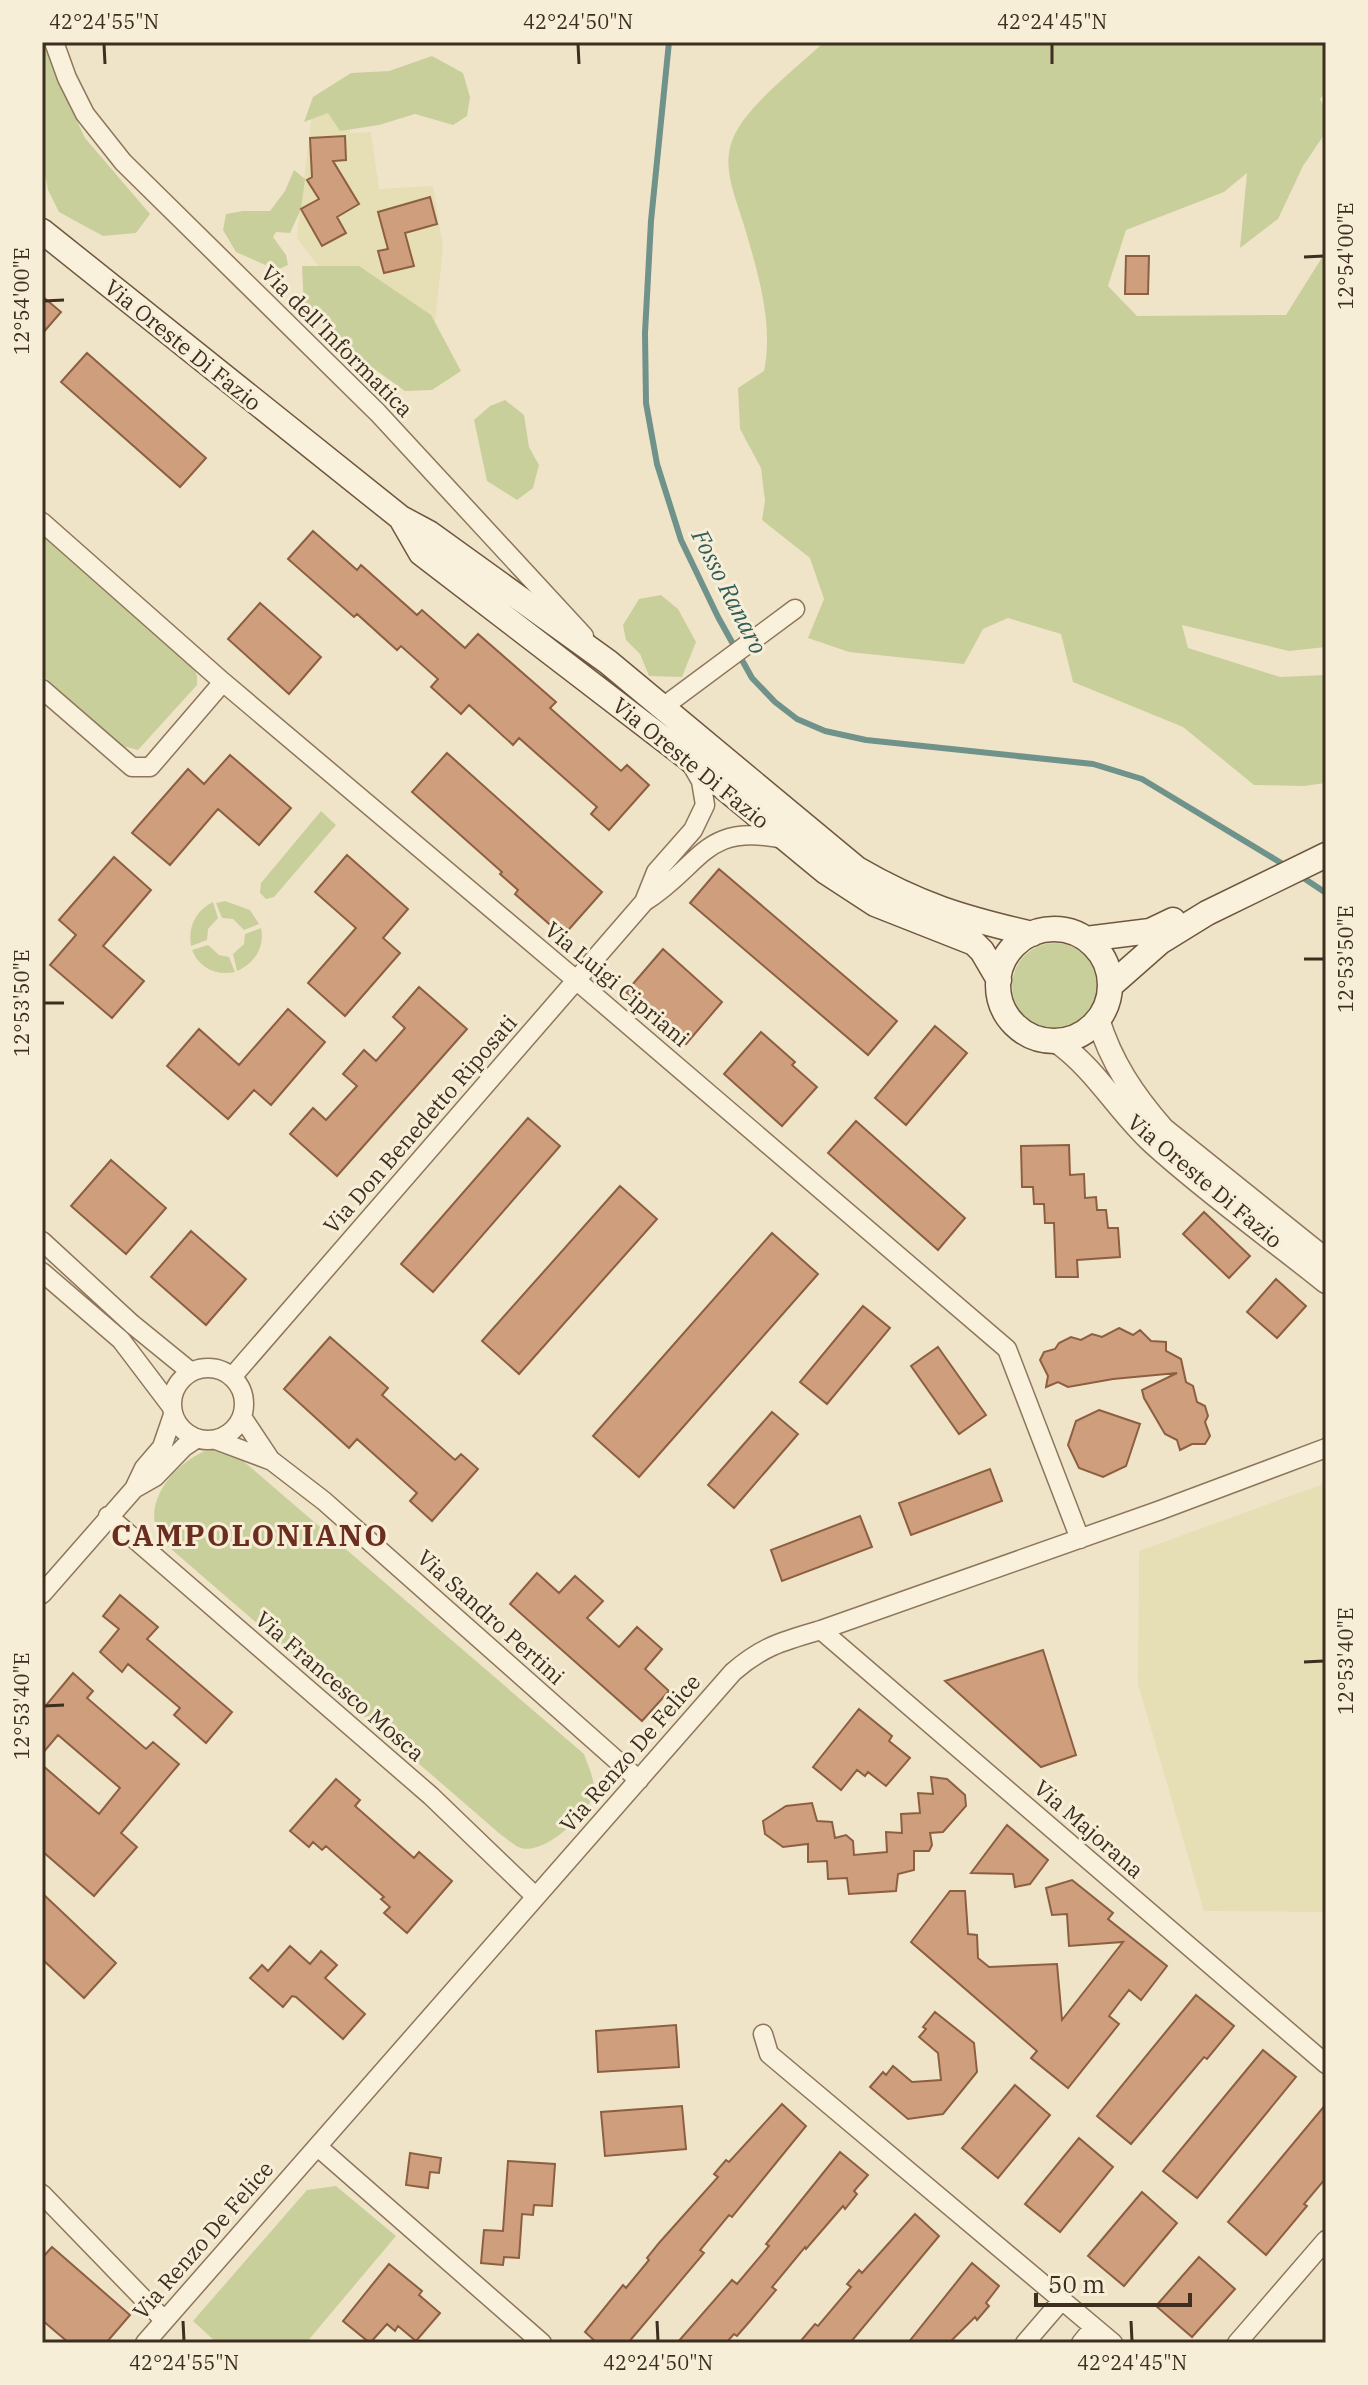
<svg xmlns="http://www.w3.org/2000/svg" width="1368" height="2385" font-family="'IBM Plex Serif',serif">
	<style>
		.farmland { fill: #e6deb5 }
		.green { fill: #c9cf9b }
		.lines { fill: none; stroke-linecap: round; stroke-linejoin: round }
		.stream { stroke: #6f938a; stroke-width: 6 }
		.building { fill: #cf9f7d; stroke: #8d5f41; stroke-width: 2 }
		.minor-casing { stroke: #8d765c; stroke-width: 21 }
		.tertiary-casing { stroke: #8d765c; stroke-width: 25 }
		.secondary-casing { stroke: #6f573f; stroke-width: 27 }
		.minor { stroke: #faf1dc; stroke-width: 18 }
		.tertiary { stroke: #faf1dc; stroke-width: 22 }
		.secondary { stroke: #faf1dc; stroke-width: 24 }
		.ticks { fill: none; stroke: #3d2e20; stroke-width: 3 }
		.labels { text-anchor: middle; stroke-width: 6; stroke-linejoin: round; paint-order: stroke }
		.street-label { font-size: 22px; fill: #3d2e20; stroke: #f7eed8 }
		.water-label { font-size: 24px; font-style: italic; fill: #2f5d5a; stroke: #f7eed8 }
		.district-label { font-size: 30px; font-weight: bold; letter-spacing: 2px; fill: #6b2e1e; stroke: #f7eed8 }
		.neatline { fill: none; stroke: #3d2e20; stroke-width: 3 }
		.ticks-label { font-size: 20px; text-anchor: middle; fill: #3d2e20 }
	</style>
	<rect width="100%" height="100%" fill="#f0e4c8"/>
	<path class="farmland" d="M348,107L350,133L371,132L379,189L433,186L443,247L433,340L329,281L297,238L312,114Z
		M1326,1483V1912L1204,1911L1138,1684L1139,1551Z"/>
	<path class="green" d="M42,42H51L67,100L85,138L150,214L136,233L103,236L59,212L48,190L42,158Z
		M824,42H1326V92L1320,99L1326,112V132L1303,166L1278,219L1240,248L1247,173L1224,192L1126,230L1108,286L1137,316L1286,315L1326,251V647L1289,651L1182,625L1188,648L1280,677L1326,675V783L1304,786L1254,785L1183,727L1073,682L1061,634L1008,618L983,629L964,664L849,652L808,638L824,599L810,558L762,520L765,501L761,468L740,429L738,388L764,371C774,323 757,269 743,222C734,192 720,164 735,134C751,102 798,67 824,42Z
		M432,56L463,73L470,97L467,116L453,125L415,114L379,125L340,131L328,113L304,122L313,97L351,73L389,71Z
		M294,170L305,179L301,209L290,233L276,232L273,237L286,255L288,265L277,270L236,252L223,230L226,214L243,211H270L285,191Z
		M302,266H359L431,315L461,371L432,390L405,391L366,363L304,309Z
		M505,400L524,415L529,447L539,465L533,488L517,500L487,481L474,420L490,406Z
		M42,535L193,665L197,676V685L138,750L123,746L42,675Z
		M661,595L678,609L696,642L682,677L649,676L640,654L626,640L623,625L639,599Z
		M321,811L336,825L274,897L266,899L260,893L261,883Z
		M225,901L250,910L259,924L244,930L233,919L222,918L216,903Z
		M213,902L218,918L208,929L207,940L191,946C188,927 195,911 213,902Z
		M261,928C265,947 255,963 237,971L233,954L244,944L245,934Z
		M1012 986a43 43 0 1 1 86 0a43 43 0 1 1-86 0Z
		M208,945L219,955L229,957L235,972C216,976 199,968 192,950Z
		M214,1448L227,1451L241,1459L584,1754C588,1766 597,1783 593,1796C586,1816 544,1855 521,1848C514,1846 506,1838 500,1834L163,1542C161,1537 156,1530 155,1524C148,1491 185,1455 214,1448Z
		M336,2186L396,2236L306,2343H217L193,2321L307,2190Z"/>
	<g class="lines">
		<path class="stream" d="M669,42L651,221L645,333L646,403L657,464L681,540L718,617L752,678L775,702L797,719L825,731L866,740L1093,764L1142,779L1286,866
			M1299,875L1326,893"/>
	</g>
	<path class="building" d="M345,136L346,160L333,161L359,204L337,217L346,233L322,246L301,209L319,199L307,180L312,177L310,138Z
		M430,197L437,224L405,233L414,266L384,273L378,251L388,249L378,212Z
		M1126,256H1149L1148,294H1125Z
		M42,296L61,312L42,334Z
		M87,353L206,458L180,487L61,382Z
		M313,531L357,570L361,565L417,615L422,610L465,648L478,634L556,702L550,708L621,771L627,765L649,785L609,830L591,814L597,807L519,738L513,745L469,705L461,714L431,687L438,679L401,646L397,650L357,614L354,617L288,559Z
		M260,603L321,657L289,694L228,639Z
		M447,753L602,892L563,936L515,894L518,890L500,874L502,872L412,792Z
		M230,755L291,808L259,845L218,809L170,865L132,833L188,769L204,784Z
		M347,855L408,909L383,938L400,953L345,1016L308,983L356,928L315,892Z
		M114,857L151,890L103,946L144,981L112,1018L50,965L76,935L59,920Z
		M719,869L897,1021L868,1055L690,903Z
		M663,949L722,1002L686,1044L626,992Z
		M419,987L467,1029L337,1176L290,1134L313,1108L326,1120L357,1086L343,1074L364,1050L376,1061L405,1028L393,1017Z
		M288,1009L325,1042L271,1105L254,1090L228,1119L167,1066L199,1029L239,1065Z
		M935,1026L967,1053L906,1125L875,1098Z
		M761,1032L795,1062L792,1065L817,1087L782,1126L724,1074Z
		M528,1118L560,1146L433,1292L401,1264Z
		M856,1121L965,1218L938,1250L828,1153Z
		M1069,1145L1070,1175L1084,1174L1085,1198L1096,1197L1097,1210H1106L1108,1228H1118L1120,1257L1077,1260L1078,1277H1056L1054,1223H1045L1044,1204H1034L1033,1187H1022L1021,1146Z
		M111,1160L166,1208L126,1254L71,1206Z
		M620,1186L657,1219L519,1374L482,1341Z
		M1204,1212L1250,1256L1229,1278L1183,1234Z
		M191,1231L246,1279L206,1325L151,1277Z
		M772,1233L818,1274L639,1477L593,1436Z
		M1276,1279L1306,1306L1277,1338L1247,1312Z
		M863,1306L890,1328L827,1404L800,1382Z
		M1119,1328L1133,1335L1140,1330L1151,1341L1166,1342V1351L1181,1359L1186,1382L1193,1386L1197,1402L1205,1406L1208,1416L1205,1422L1210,1436L1205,1444H1192L1180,1450L1177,1440L1165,1434L1144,1398L1142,1390L1177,1373L1113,1379L1068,1387L1058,1382L1046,1387L1048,1376L1040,1360L1044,1352L1055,1349L1059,1343L1071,1337L1081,1340L1092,1334L1102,1337Z
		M330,1337L388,1388L382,1395L455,1460L461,1454L478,1469L432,1521L410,1501L417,1493L357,1439L349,1448L284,1389Z
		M938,1347L986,1415L959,1434L911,1366Z
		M1099,1410L1140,1424L1126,1466L1103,1477L1079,1468L1068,1445L1076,1421Z
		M772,1412L798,1434L734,1508L708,1485Z
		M990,1469L1002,1501L911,1535L899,1503Z
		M860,1516L872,1547L782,1581L771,1550Z
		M537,1573L559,1593L575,1576L603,1601L587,1618L619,1647L637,1627L662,1649L645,1669L669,1691L642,1721L510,1604Z
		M120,1595L158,1627L147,1639L232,1712L206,1743L174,1715L180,1708L128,1664L122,1672L100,1652L119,1629L103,1616Z
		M1043,1650L1076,1755L1041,1767L945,1681Z
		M73,1673L93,1691L87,1698L146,1749L153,1742L179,1764L121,1833L137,1847L94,1896L42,1851V1765L99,1814L120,1788L58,1735L42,1754V1710Z
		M859,1709L892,1736L889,1741L910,1758L886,1786L868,1772L865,1776L857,1770L841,1790L813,1767Z
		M931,1777L947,1779L965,1795L966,1806L943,1832L930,1833L932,1845L929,1851H914V1870L898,1874L896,1891L849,1894L847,1878L828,1879L827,1861L808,1862V1844L783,1847L765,1834L763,1821L786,1806L812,1803L817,1821L832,1822L835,1838L846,1835L853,1841L854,1855L887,1852L886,1832L902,1833L901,1814L920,1813L918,1793L933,1794Z
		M336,1779L360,1800L355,1806L414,1858L419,1852L452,1881L407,1933L384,1913L390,1907L381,1899L384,1897L326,1846L322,1850L313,1842L309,1847L290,1831Z
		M1007,1825L1048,1860L1030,1884L1015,1887L1013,1874L971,1873Z
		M1072,1880L1113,1913L1108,1919L1167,1966L1141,2000L1129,1990L1109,2016L1119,2024L1068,2088L1031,2058L1037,2051L911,1942L950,1891H965L968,1934L977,1935L978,1958L989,1967L1057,1964L1062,2020L1123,1942L1069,1946L1067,1914L1052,1915L1046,1888Z
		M42,1893L116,1963L84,1998L42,1959Z
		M290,1946L310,1964L321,1951L337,1965L325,1978L365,2014L343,2039L296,1997L292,1996L283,2007L250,1978L262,1965L268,1971Z
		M1196,1995L1234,2026L1207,2059L1204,2057L1131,2144L1097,2116Z
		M935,2012L974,2043L977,2072L943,2114L908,2119L870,2087L883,2072L886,2075L893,2066L912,2082L941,2080L938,2053L919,2037L926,2029L923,2027Z
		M676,2025L679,2067L598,2072L596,2031Z
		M1263,2050L1296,2077L1197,2198L1163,2171Z
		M1015,2085L1050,2115L998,2178L962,2148Z
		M782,2104L806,2126L732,2217L729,2215L700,2250L704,2253L628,2343H597L585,2332L623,2285L626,2288L649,2260L647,2258L659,2243L718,2177L714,2174L726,2160L729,2162Z
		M1326,2104V2178L1304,2204L1307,2206L1266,2255L1228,2222Z
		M682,2106L686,2149L605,2156L601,2112Z
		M1079,2138L1113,2167L1060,2232L1025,2204Z
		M840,2152L868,2175L854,2191L857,2194L845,2209L843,2206L806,2249L805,2247L772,2287L776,2290L750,2321L737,2336L734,2334L726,2343H677L732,2280L737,2284L769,2246L766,2244Z
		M410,2153L441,2158L439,2173L430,2172L428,2188L406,2185Z
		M508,2161L555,2164L552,2206L534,2205L533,2215L522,2214L519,2258L504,2257L503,2265L481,2263L484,2230L503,2231Z
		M1142,2192L1177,2223L1124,2286L1088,2256Z
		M915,2214L939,2236L850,2343H799L815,2324L818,2326L851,2287L847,2284L859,2270L862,2273Z
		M52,2247L130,2315L106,2343H69L42,2320V2258Z
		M1199,2257L1235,2289L1192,2337L1156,2306Z
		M972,2263L999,2286L986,2303L989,2306L977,2320L975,2317L949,2343H908Z
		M389,2264L422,2291L419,2295L440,2313L416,2341L398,2326L395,2331L387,2324L370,2343L343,2321Z"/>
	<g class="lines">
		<g class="minor-casing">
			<path id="minor" d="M54,42L67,78L85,114L123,162L378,413L584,636
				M42,522L223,682L576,980L1007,1349L1080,1539
				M42,689L132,767H150L223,682
				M663,707L795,609
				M644,902L656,872L693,830L705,805L701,781L693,767
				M42,1241L132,1324L191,1372
				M42,1272L121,1340L171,1406
				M172 1404a36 36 0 1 1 72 0a36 36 0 1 1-72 0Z
				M232,1377L644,902C703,865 702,822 784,839
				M242,1417L270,1459
				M216,1440L272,1461L324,1501L639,1780
				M134,1489L144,1468L162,1447L173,1415
				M108,1516L431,1796L536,1897
				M42,1594L134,1489L155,1477L184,1447L196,1439
				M821,1630L1326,2064
				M763,2034L769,2054L1113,2343
				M318,2147L542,2343
				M42,2194L164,2320
				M145,2343L733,1672C763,1646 783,1641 821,1630L1158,1511L1326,1448
				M1025,2343L1062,2300
				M1081,2343L1094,2327
				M1237,2343L1326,2240"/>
		</g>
		<g class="tertiary-casing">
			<path id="tertiary" d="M1098,1019C1111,1062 1134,1096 1163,1129L1326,1260
				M1056,1041C1096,1069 1118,1111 1153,1143C1208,1193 1269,1236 1326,1282"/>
		</g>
		<g class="secondary-casing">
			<path id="secondary" d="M42,231L401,518L429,533L608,662L857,869C919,905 963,918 1032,934
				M402,520L421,553L688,758L826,872L875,904L974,943L982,951L999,980
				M998 985a56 56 0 1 1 112 0a56 56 0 1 1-112 0Z
				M1086,939L1150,931L1173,920
				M1110,986L1160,942L1207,913L1326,855"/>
		</g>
		<use href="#minor" class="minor"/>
		<use href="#tertiary" class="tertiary"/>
		<use href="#secondary" class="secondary"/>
	</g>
	<path class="ticks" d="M104,44L105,64M578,44L579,64M1052,44V64M1304,257L1324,256M44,301L64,300M1304,959H1324M44,1003H64M1304,1662L1324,1661M44,1706L64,1705M183,2321L184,2341M657,2321L658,2341M1131,2321L1132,2341"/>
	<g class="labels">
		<g class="street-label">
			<text transform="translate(337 341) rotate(45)" y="8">Via dell'Informatica</text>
			<text transform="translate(183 345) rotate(39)" y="8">Via Oreste Di Fazio</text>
			<text transform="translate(691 763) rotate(39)" y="8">Via Oreste Di Fazio</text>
			<text transform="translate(617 984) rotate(40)" y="8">Via Luigi Cipriani</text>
			<text transform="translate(420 1124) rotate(-49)" y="8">Via Don Benedetto Riposati</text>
			<text transform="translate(1205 1181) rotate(40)" y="8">Via Oreste Di Fazio</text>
			<text transform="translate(491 1617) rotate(42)" y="8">Via Sandro Pertini</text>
			<text transform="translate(340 1686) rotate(41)" y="8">Via Francesco Mosca</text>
			<text transform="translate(630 1753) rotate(-49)" y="8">Via Renzo De Felice</text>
			<text transform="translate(1089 1829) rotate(41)" y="8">Via Majorana</text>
			<text transform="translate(203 2240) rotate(-49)" y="8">Via Renzo De Felice</text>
		</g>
		<g class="water-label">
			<text transform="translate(729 592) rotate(63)" y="8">Fosso Ranaro</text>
		</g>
		<g class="district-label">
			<text x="250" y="1546">CAMPOLONIANO</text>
		</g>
	</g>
	<rect width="1368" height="2385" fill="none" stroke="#f7eed8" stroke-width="88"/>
	<path d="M1036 2293v12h154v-12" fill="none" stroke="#3d2e20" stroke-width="4"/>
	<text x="1048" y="2293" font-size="24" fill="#3d2e20" stroke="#f7eed8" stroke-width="6" paint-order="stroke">50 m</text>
	<rect x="44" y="44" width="1280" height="2297" class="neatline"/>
	<g class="ticks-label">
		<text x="104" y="29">42°24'55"N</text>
		<text x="578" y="29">42°24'50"N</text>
		<text x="1052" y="29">42°24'45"N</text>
		<text transform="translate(1346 256) rotate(-90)" y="7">12°54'00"E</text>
		<text transform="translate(22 301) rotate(-90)" y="7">12°54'00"E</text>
		<text transform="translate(1346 959) rotate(-90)" y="7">12°53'50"E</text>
		<text transform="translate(22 1003) rotate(-90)" y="7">12°53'50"E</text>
		<text transform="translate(1346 1661) rotate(-90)" y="7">12°53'40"E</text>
		<text transform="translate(22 1706) rotate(-90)" y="7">12°53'40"E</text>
		<text x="184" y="2370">42°24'55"N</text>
		<text x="658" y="2370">42°24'50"N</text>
		<text x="1132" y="2370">42°24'45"N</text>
	</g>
</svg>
